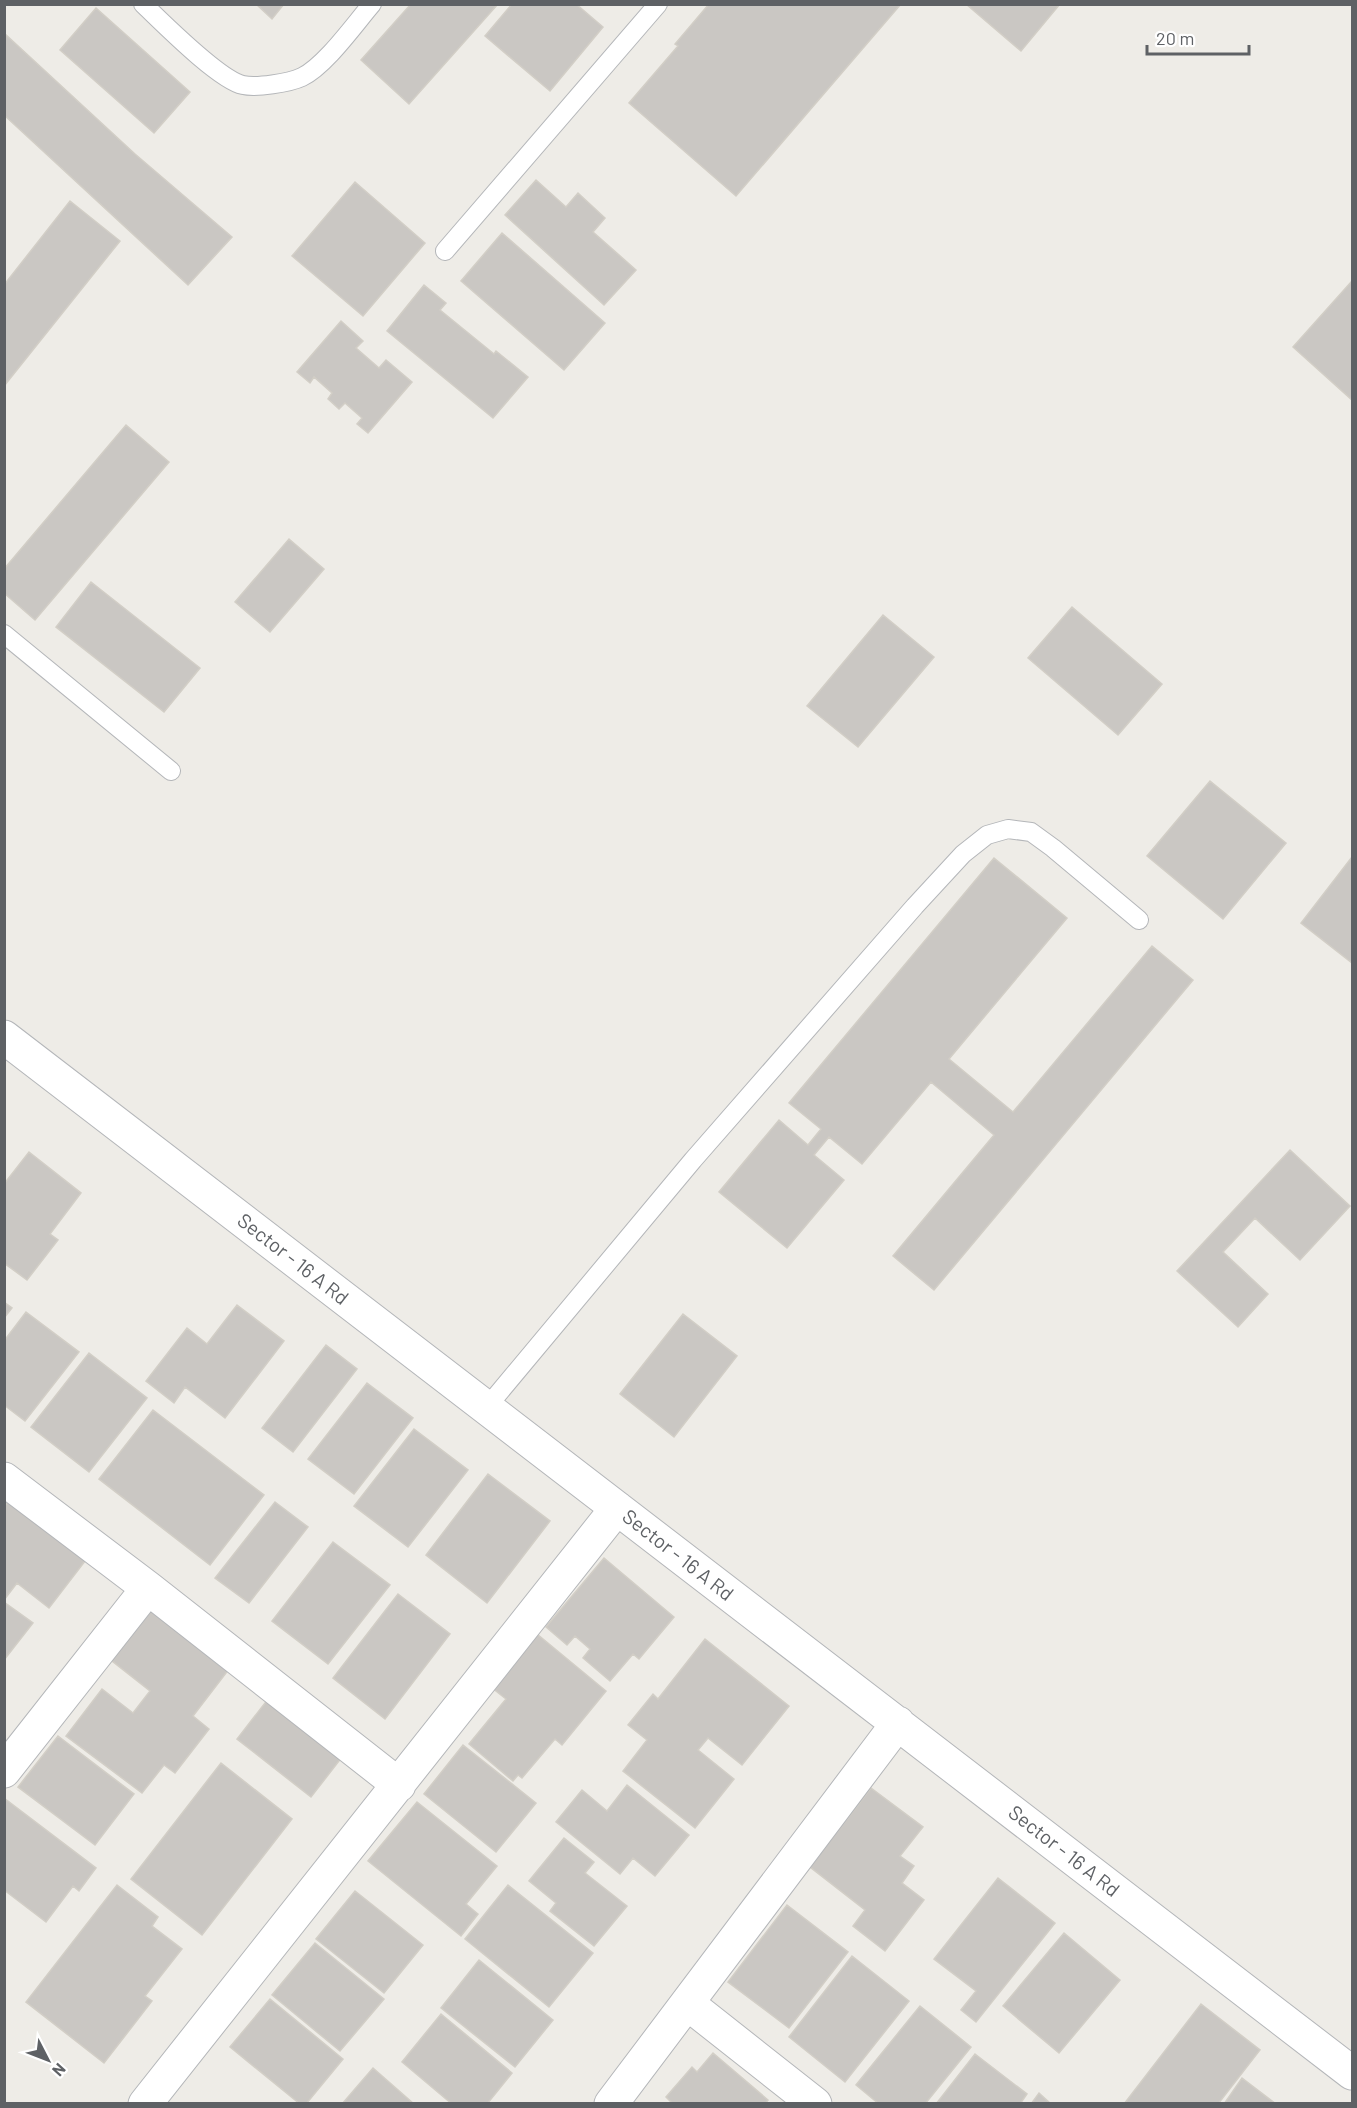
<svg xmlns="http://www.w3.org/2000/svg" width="1357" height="2108" font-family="Barlow,sans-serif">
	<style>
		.building { fill: #cac7c3; stroke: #d2cec6; stroke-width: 1.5 }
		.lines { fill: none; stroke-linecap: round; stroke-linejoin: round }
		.service-casing { stroke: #b4b6b9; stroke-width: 20 }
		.minor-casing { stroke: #b4b6b9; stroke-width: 35 }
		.service { stroke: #fff; stroke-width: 18 }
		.minor { stroke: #fff; stroke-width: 33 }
		.labels { text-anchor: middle; stroke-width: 5; stroke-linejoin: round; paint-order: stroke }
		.street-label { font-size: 20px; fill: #5e6165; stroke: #fff }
	</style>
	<rect width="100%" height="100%" fill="#eeece7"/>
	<path class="building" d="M256,4H284L272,19Z
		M411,4H498L409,104L361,60Z
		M512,4H576L603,27L550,91L485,36Z
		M709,4H901L736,196L629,103L678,46L675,44Z
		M966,4H1060L1021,51Z
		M96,8L190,92L154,133L60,50Z
		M4,33L135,154L232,237L188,285L4,115Z
		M536,180L566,207L578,193L605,218L593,232L636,270L604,305L505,215Z
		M355,182L425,243L363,316L292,256Z
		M70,201L120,241L4,386V285Z
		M502,233L605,323L564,370L461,281Z
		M1351,282L1352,283V400L1293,347Z
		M424,285L446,303L440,310L494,354L496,351L528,377L493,418L387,331Z
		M341,321L363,341L356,348L379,368L386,360L412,382L368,433L357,424L362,418L345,403L339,409L328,399L332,393L314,377L310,383L297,372Z
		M126,425L169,462L35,620L4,593V569Z
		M289,539L324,569L270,632L235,602Z
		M91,582L200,668L164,712L56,627Z
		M1072,607L1162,684L1118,735L1028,658Z
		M883,615L934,657L858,747L807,706Z
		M1210,781L1286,843L1223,919L1147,856Z
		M1352,857V963L1301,923Z
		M994,858L1067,918L949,1059L1013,1112L1152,946L1193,980L934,1290L893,1256L994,1135L931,1082L862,1164L829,1137L814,1155L844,1180L787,1248L719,1192L779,1120L808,1145L821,1129L789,1103Z
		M1290,1150L1350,1206L1300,1260L1255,1218L1223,1252L1268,1294L1238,1327L1177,1271Z
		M29,1152L81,1193L50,1234L58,1240L27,1280L4,1263V1184Z
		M4,1302L12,1308L4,1318Z
		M237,1305L284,1341L225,1418L185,1387L174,1403L146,1381L187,1328L207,1344Z
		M26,1312L79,1352L25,1421L4,1405V1341Z
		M683,1314L737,1356L674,1437L620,1394Z
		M326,1345L357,1369L293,1452L262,1428Z
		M89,1353L147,1398L89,1472L31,1427Z
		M367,1383L413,1418L354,1494L308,1459Z
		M153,1410L264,1495L210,1565L99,1479Z
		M414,1429L468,1470L408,1547L354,1506Z
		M488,1474L550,1521L487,1603L426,1555Z
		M12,1497L89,1556L49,1608L17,1583L4,1600V1507Z
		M275,1502L308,1527L249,1603L215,1578Z
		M333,1542L390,1585L328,1664L272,1621Z
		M604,1558L674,1617L639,1659L633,1654L610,1681L583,1658L590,1649L575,1636L567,1645L546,1627Z
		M398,1594L450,1634L385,1719L333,1678Z
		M151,1600L233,1664L193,1716L209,1729L175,1773L164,1765L142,1793L66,1736L102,1689L133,1713L150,1691L107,1657Z
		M4,1602L33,1623L4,1660Z
		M537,1634L606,1691L562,1745L555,1739L522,1778L518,1775L513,1781L469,1744L506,1699L492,1688Z
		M705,1639L789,1706L742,1765L708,1738L698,1750L734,1779L695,1828L623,1771L647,1740L628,1725L653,1694L658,1699Z
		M272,1694L346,1752L311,1797L237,1739Z
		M58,1736L134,1794L95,1845L18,1787Z
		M463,1745L536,1803L496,1852L424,1794Z
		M221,1763L292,1819L202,1935L131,1879Z
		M627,1785L689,1835L655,1876L633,1858L620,1874L556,1822L582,1790L607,1811Z
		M871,1788L923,1827L900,1856L914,1866L902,1883L924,1900L885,1951L853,1926L865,1910L810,1867Z
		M4,1798L96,1868L79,1891L73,1886L46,1922L4,1890Z
		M417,1802L497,1866L466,1904L478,1914L461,1936L368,1861Z
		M564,1838L594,1862L585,1873L627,1906L594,1946L550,1911L556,1903L529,1881Z
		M998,1878L1055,1923L976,2022L961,2010L976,1991L934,1959Z
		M117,1885L158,1917L152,1926L182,1949L145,1996L152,2001L104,2063L26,2002Z
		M508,1885L593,1953L549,2007L465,1939Z
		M355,1891L423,1945L384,1993L316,1939Z
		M787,1905L848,1952L789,2028L728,1982Z
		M1064,1933L1120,1980L1059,2053L1003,2006Z
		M315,1943L384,1999L340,2051L272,1995Z
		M852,1956L909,2001L845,2082L789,2037Z
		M479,1960L553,2020L515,2067L441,2008Z
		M270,1999L343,2059L306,2104H300L230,2047Z
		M1201,2004L1260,2050L1218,2104H1124Z
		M920,2006L971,2047L925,2104H879L856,2085Z
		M441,2014L512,2073L487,2104H452L402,2062Z
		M713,2053L768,2100L765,2104H673L666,2097L692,2067L697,2072Z
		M975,2054L1027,2094L1020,2104H936Z
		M373,2068L414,2104H342Z
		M1242,2078L1276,2104H1224Z
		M1039,2093L1051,2104H1031Z"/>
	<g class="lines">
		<g class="service-casing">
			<path id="service" d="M143,4C163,23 219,80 243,85C256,88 289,83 302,77C325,66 354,25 372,4
				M445,251L658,4
				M4,634L171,771
				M487,1407L693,1160L915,906L963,854L987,835L1008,829L1031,832L1053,848L1139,920"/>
		</g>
		<g class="minor-casing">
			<path id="minor" d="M4,1037L1352,2073
				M4,1479L148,1588L399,1785
				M4,1771L148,1588
				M687,2003L815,2104
				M145,2104L617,1508
				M611,2104L898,1723"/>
		</g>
		<use href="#service" class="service"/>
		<use href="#minor" class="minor"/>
	</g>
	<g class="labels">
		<g class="street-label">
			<text transform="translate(293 1259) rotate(38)" y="7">Sector - 16 A Rd</text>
			<text transform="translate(678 1555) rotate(38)" y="7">Sector - 16 A Rd</text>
			<text transform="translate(1064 1851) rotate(38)" y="7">Sector - 16 A Rd</text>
		</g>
	</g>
	<rect width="1357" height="2108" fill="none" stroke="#5e6165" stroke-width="12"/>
	<g transform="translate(48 2060) rotate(132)" stroke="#ffffff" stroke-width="4.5" paint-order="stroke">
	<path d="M0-4.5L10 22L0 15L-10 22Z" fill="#5e6165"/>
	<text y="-9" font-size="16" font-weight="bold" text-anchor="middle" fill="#5e6165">N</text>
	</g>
	<path d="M1147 45v9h102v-9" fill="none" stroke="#5e6165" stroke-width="3"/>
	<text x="1156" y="45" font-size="18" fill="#5e6165" stroke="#ffffff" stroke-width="4.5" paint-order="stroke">20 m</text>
</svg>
